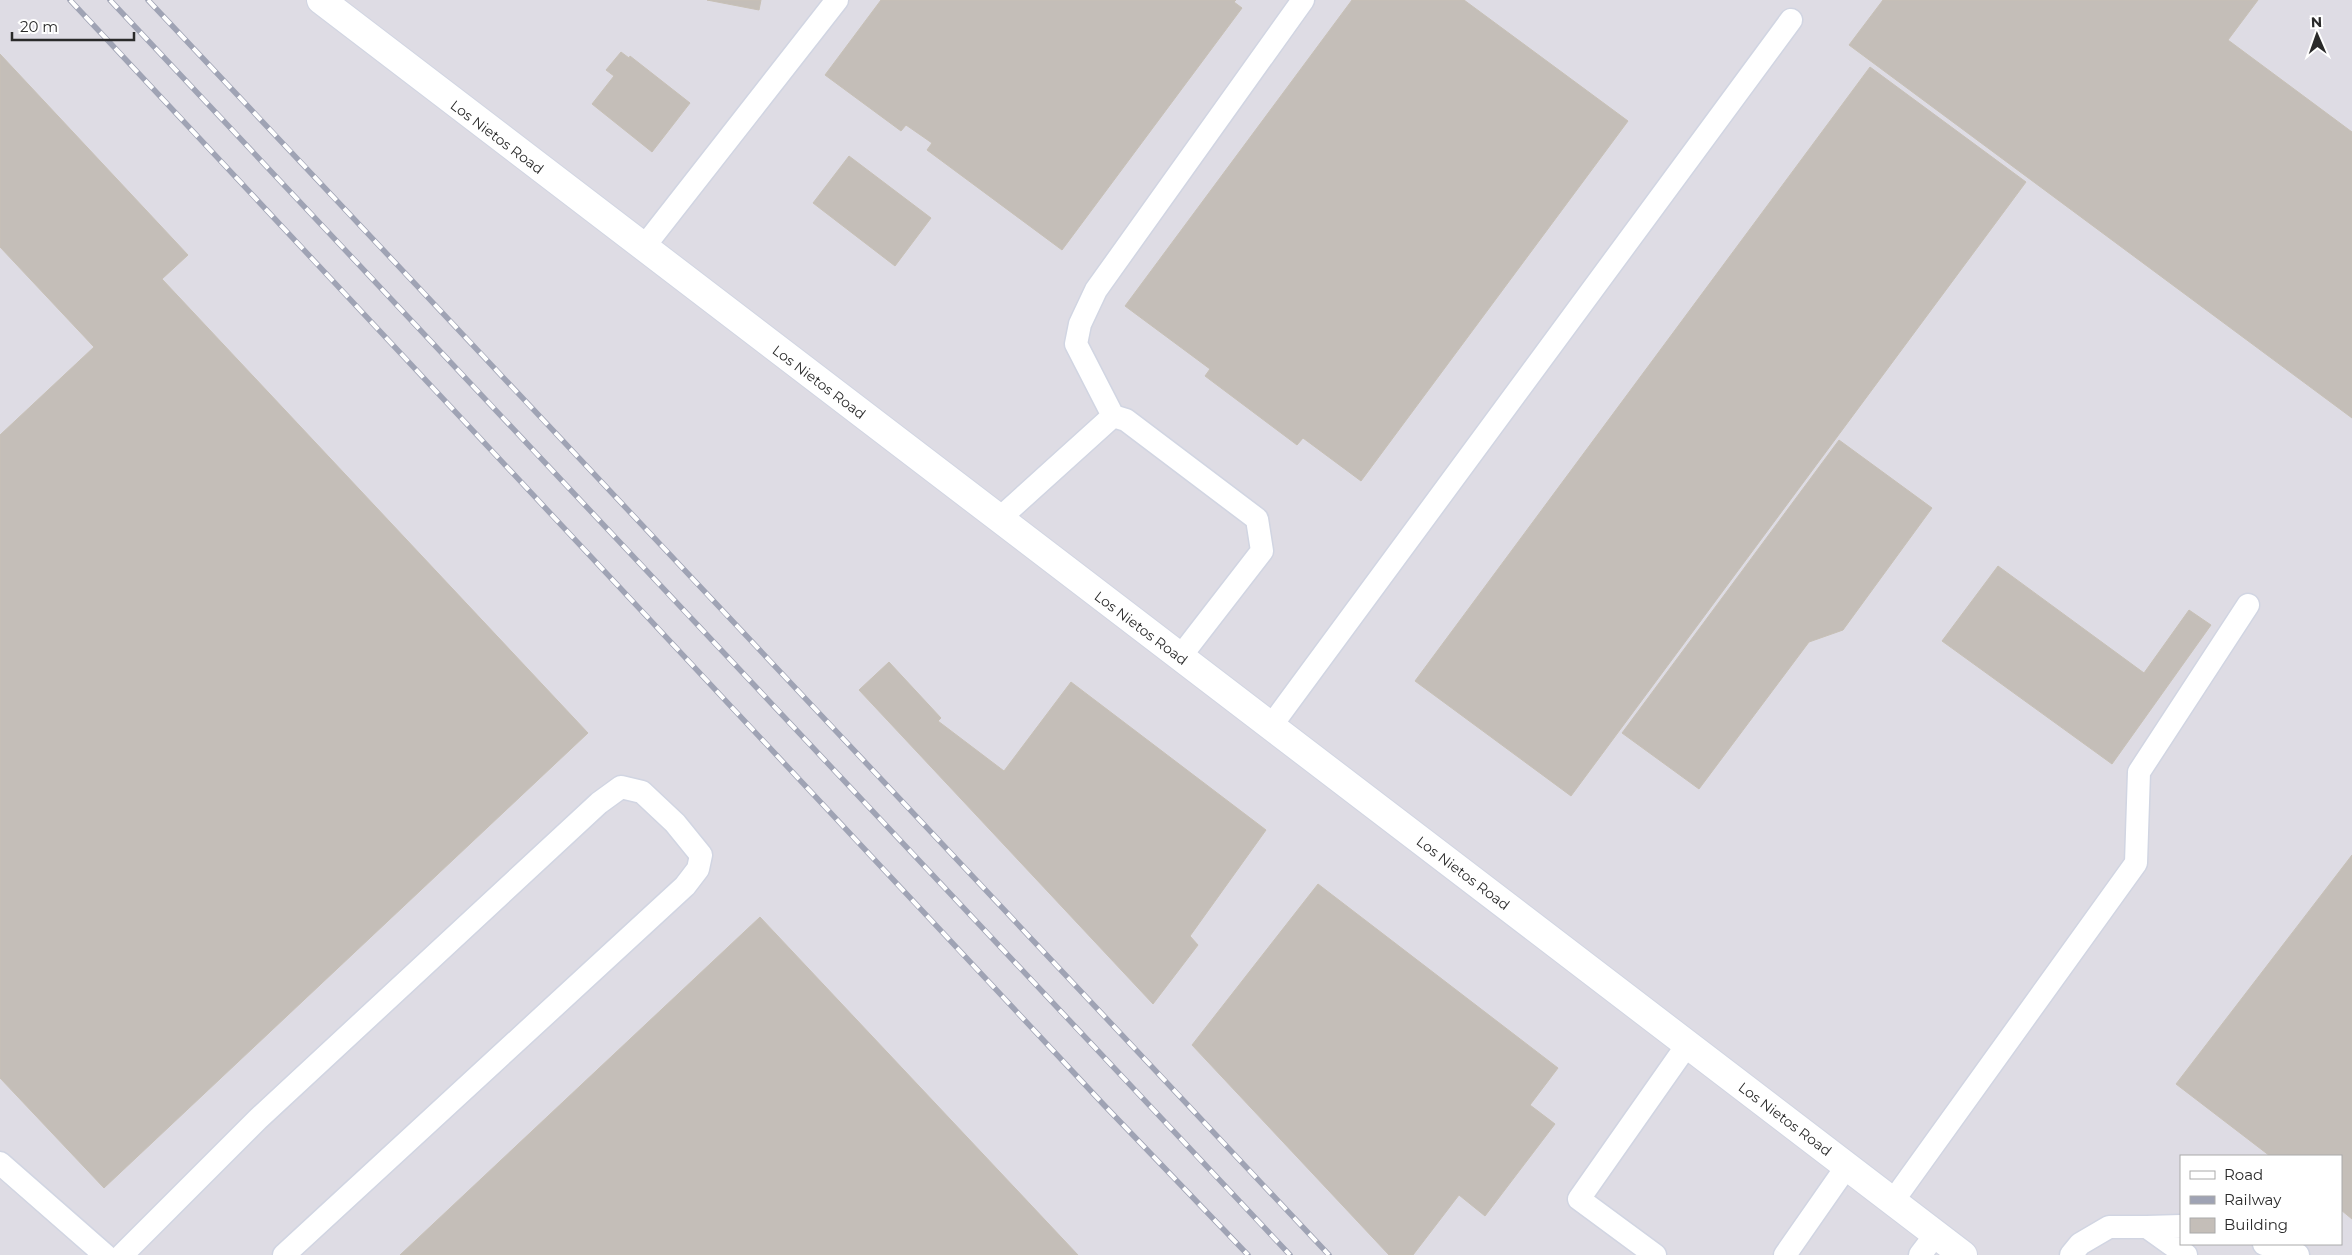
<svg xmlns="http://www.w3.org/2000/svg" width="2352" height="1255" font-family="Montserrat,sans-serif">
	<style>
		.industrial { fill: #dedce4; fill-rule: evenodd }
		.building { fill: #c4beb8; stroke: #c7c0b6 }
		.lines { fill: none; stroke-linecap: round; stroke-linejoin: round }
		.service-casing { stroke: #d1d5e2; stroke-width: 25 }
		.secondary-casing { stroke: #d1d5e2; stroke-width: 30 }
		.service { stroke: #fff; stroke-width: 22 }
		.secondary { stroke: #fff; stroke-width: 28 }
		.rail-casing { stroke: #9fa3b4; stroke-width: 5.5 }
		.rail { stroke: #fff; stroke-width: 4; stroke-dasharray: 11; stroke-linecap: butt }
		.labels { text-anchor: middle; stroke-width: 5; stroke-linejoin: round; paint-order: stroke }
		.street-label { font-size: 14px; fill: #2a2a2a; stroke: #fff }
	</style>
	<rect width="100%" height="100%" fill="#ece4dc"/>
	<path class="industrial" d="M0,0H2352V1255H0ZM2181,1156H2341V1244H2181Z"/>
	<path class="building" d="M707,0H761L759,10Z
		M881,0H1236L1234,2L1242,8L1062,250L927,150L932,143L906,125L901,131L825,75Z
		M1352,0H1464L1628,121L1361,481L1303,438L1297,445L1205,376L1210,369L1125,306Z
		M1883,0H2258L2228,40L2352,132V418L1849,45Z
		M621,52L629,58L630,56L690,103L652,152L592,104L614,76L606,70Z
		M0,54L188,255L162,279L588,733L104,1188L0,1078V435L94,347L0,247Z
		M1870,67L2026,182L1571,796L1415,681Z
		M849,156L931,218L895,266L813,203Z
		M1839,440L1932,508L1843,630L1809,642L1699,789L1622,733Z
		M1998,566L2144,673L2189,610L2211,625L2112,764L1942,641Z
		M889,662L941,718L938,721L1004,771L1071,682L1266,830L1190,936L1198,945L1153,1004L859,690Z
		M2352,855V1219L2341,1210V1156H2270L2176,1084Z
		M1318,884L1558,1068L1530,1105L1555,1124L1485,1216L1459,1195L1413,1255H1389L1192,1045Z
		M760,917L1078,1255H400Z"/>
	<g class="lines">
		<g class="service-casing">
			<path id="service" d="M643,248L837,0
				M1113,416L1076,344L1080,324L1096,290L1303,0
				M999,519L1113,416L1126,420L1257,519L1262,551L1180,657
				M1271,726L1791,20
				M0,1163L105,1255
				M1893,1201L2136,863L2139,772L2248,605
				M2147,1227L2181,1226
				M2264,1244L2298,1255
				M122,1255L258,1119L599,803L621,787L642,792L675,823L701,855L698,869L685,886L284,1255
				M1655,1255L1579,1199L1687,1045
				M1785,1255L1847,1166
				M1920,1255L1936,1234
				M2071,1255L2080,1244L2109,1227H2147L2186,1255"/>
		</g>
		<g class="secondary-casing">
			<path id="secondary" d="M321,0L1963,1255"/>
		</g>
		<use href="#service" class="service"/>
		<use href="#secondary" class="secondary"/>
		<g class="rail-casing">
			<path id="rail" d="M70,0L1104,1105L1248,1255
				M110,0L1290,1255
				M148,0L1329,1255"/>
		</g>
		<use href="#rail" class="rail"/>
	</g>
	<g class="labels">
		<g class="street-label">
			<text transform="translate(497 137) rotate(37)" y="5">Los Nietos Road</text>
			<text transform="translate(819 382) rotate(37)" y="5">Los Nietos Road</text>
			<text transform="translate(1141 628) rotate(37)" y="5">Los Nietos Road</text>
			<text transform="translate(1463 873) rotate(37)" y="5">Los Nietos Road</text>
			<text transform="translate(1785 1119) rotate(37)" y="5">Los Nietos Road</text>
		</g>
	</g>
	<rect x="2180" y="1155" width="162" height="90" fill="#ffffff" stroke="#aaaaaa"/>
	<rect x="2190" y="1171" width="25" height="8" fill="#ffffff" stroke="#aaaaaa"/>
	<text x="2224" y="1180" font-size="15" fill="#2a2a2a">Road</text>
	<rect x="2190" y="1196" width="25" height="8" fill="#9fa3b4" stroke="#aaaaaa"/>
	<text x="2224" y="1205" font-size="15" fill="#2a2a2a">Railway</text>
	<rect x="2190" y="1218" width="25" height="15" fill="#c4beb8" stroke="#aaaaaa"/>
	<text x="2224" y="1230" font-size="15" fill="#2a2a2a">Building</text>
	<g transform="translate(2317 35) rotate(358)" stroke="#ffffff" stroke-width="4" paint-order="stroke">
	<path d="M0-4L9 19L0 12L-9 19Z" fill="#2a2a2a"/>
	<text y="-8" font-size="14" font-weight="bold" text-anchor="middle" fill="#2a2a2a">N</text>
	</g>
	<path d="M12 32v8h122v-8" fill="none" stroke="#2a2a2a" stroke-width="2.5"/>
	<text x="20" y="32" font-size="15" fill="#2a2a2a" stroke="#ffffff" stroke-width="4" paint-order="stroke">20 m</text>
</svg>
